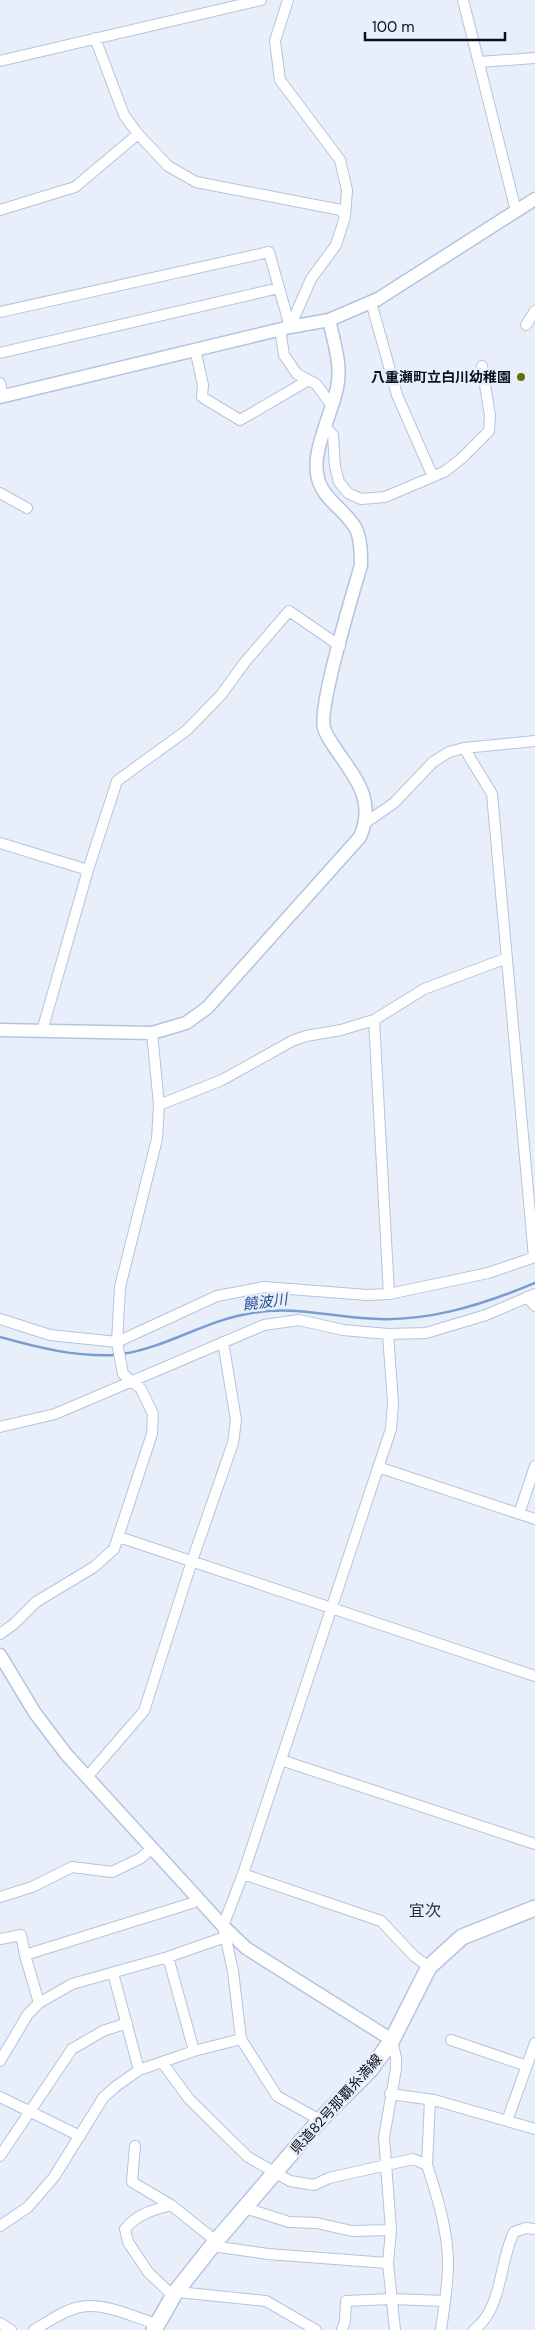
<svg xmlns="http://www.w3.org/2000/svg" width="535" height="2330" font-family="'DM Sans','Noto Sans JP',sans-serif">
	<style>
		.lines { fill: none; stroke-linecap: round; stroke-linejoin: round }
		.stream { stroke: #799cd1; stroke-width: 2.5 }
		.minor-casing { stroke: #b3c4df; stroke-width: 12 }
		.tertiary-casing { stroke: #b3c4df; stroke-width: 15 }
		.primary-casing { stroke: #b3c4df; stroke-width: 18 }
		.minor { stroke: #fff; stroke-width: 10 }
		.tertiary { stroke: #fff; stroke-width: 12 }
		.primary { stroke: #fff; stroke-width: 15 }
		.poi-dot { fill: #676c0f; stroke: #e8effa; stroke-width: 2 }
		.labels { text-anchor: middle; stroke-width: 5; stroke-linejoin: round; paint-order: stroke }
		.poi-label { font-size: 14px; font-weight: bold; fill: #0a1019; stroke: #e8effa; text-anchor: end }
		.street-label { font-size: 14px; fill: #0a1019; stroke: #e8effa }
		.water-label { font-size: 15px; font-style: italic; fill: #265192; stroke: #e8effa }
		.quarter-label { font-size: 16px; fill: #1c293e; stroke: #e8effa }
	</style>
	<rect width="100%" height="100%" fill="#e8effa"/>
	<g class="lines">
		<path class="stream" d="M0,1337C39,1348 76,1357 116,1355
			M122,1354C168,1347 206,1320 252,1313C290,1306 324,1315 362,1318C422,1324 480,1306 535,1283"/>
		<g class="minor-casing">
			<path id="minor" d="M288,0L275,41L280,80L340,160L347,190L345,217L336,245L311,279L290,327
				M463,0L516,211
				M95,38L124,115L138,134L168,166L196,182L341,210L345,217
				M0,61L261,0
				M479,62L535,58
				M0,210L75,187L138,134
				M371,302L397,395L433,477
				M0,312L269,252L290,327
				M526,325L535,311
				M280,329L284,355L297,374L316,384L332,406
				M195,349L203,385L202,397L240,420L307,381
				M0,353L279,288
				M0,383L3,396
				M325,427L333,435L335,467L339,482L348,493L361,499L385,497L444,472L462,458L489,431L490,416L482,366
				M0,493L27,508
				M464,748L492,794L534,1257
				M365,823L394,803L433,762L449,752L464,748L535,741
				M0,843L88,870
				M374,1020L389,1294
				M42,1031L88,870L117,781L187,730L221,695L245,662L289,611L340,646
				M159,1105L222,1080L292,1041L306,1036L341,1030L374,1020L424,989L507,958
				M527,1297L535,1306
				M0,1319L50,1335L117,1342L217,1296L264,1287L367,1295L389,1294L488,1273L535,1257
				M0,1427L55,1414L264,1325L299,1320L343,1330L388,1334L426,1333L486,1315L535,1294
				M378,1467L535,1519
				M519,1514L535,1466
				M119,1537L535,1676
				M0,1634L14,1624L36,1602L94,1567L114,1549L152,1434L153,1414L141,1389L123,1374L117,1342L120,1287L157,1139L159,1105L152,1033
				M281,1760L535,1844
				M87,1777L144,1711L192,1561L233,1443L236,1420L223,1342
				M243,1874L381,1921L414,1956L429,1967
				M0,1897L32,1887L72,1867L112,1872L141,1858L151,1849
				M0,1939L21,1935L25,1955L39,2003
				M25,1955L192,1903L197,1899
				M168,1957L194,2051
				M113,1973L139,2070
				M392,2040L396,2058V2069L384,2137L391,2230L388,2263L395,2330
				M451,2040L527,2066
				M0,2061L28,2014L39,2003L72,1984L168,1957L225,1937
				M162,2062L189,2099L248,2157L290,2181L314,2185L329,2178L413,2159L427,2165C437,2196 448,2230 448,2264C448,2286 444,2308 441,2330
				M390,2094L434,2100L535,2129
				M0,2097L80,2136
				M320,2120L277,2096L241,2039L233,1971L223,1926L243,1874L391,1429L393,1403L388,1334
				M507,2121L535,2043
				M135,2146L132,2182L171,2205
				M0,2156L72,2049L103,2031L127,2023
				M427,2165L430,2100
				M245,2208L289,2222L317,2223L352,2231L391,2230
				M0,2226L28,2207L54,2177L103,2098L115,2087L139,2070L194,2051L241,2039
				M216,2241L171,2205C153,2210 137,2214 125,2229L128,2242L148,2272L168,2291L266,2301L316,2330
				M212,2246L268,2254L388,2263
				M0,2323L11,2330
				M34,2330C48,2322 64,2310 80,2307C104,2302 134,2317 156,2324
				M342,2330L345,2321L346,2301L391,2299L445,2301
				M474,2330C503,2308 499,2262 514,2232L526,2228L535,2229"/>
		</g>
		<g class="tertiary-casing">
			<path id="tertiary" d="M0,397L290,327L329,320L378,299L535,199
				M0,1030L152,1033L186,1023L207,1008L360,837C376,799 355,778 335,748C331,742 326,735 324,728C318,707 353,593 361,565C361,553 361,542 357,531C347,509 320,500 317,473C313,449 332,412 337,388C342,366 334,342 329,320
				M0,1655L35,1713L66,1754L223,1926L246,1948L392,2040"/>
		</g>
		<g class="primary-casing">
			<path id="primary" d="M154,2330L175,2293L216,2241L320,2120L370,2070L392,2040L429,1967L462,1937L535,1908"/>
		</g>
		<use href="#minor" class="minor"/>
		<use href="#tertiary" class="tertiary"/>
		<use href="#primary" class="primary"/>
	</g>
	<circle class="poi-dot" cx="521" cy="377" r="5"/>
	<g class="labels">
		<g class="poi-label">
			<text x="511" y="382">八重瀬町立白川幼稚園</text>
		</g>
		<g class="street-label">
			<text transform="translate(336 2104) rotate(-48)" y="5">県道82号那覇糸満線</text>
		</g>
		<g class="water-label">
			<text transform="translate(265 1302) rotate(-7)" y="5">饒波川</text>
		</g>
		<g class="quarter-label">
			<text x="425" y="1916">宜次</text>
		</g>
	</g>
	<path d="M365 32v8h140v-8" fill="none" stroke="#0a1019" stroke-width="2.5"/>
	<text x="372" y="32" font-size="15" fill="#0a1019" stroke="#e8effa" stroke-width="4" paint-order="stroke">100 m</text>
</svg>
